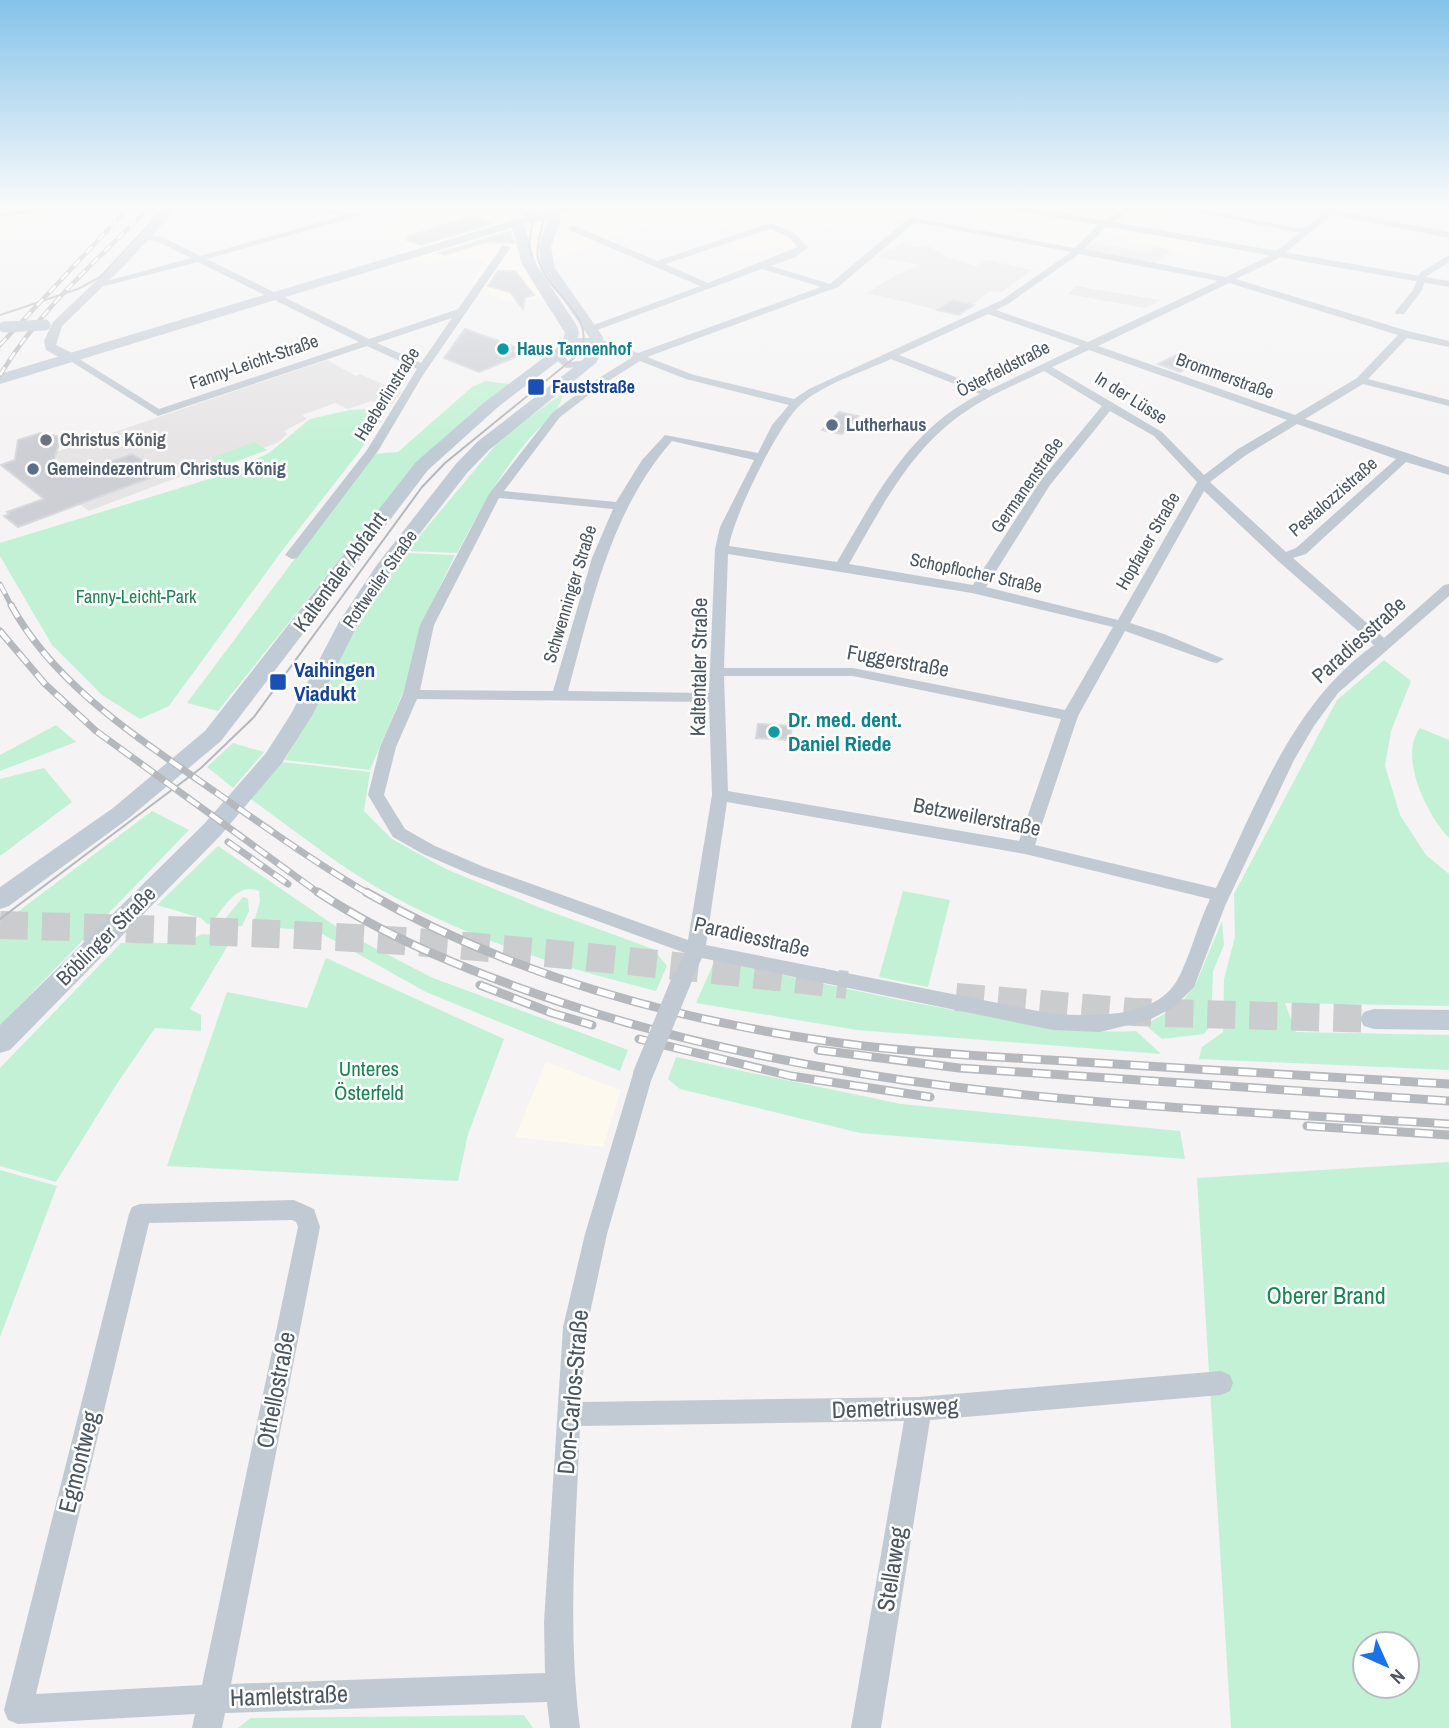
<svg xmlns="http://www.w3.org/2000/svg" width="1449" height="1728" font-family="'Archivo Narrow',sans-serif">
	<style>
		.commercial { fill: #fdf9ef }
		.education { fill: #e6e4e5 }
		.green { fill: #c3f1d5; fill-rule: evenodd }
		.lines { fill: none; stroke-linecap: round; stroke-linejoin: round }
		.stream { stroke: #90daee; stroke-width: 2.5 }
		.building { fill: #cdcfd5; stroke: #d7d9de; stroke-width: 2 }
		.secondary-tunnel { stroke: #caccce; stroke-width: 28; stroke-dasharray: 28 14; stroke-linecap: butt }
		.minor { fill: #c1cad2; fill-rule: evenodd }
		.tertiary { fill: #c1cad2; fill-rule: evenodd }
		.secondary { fill: #c1cbd6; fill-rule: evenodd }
		.tram { stroke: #b5b8bd; stroke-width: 2 }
		.rail-far3-casing { stroke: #b5b8bd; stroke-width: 4.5 }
		.rail-far2-casing { stroke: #b5b8bd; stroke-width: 5 }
		.rail-far1-casing { stroke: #b5b8bd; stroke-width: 7 }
		.rail-casing { stroke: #b5b8bd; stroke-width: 9 }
		.rail-far3 { stroke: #fff; stroke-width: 2.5; stroke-dasharray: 9; stroke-linecap: butt }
		.rail-far2 { stroke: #fff; stroke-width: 3.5; stroke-dasharray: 11; stroke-linecap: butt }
		.rail-far1 { stroke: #fff; stroke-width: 4.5; stroke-dasharray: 14; stroke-linecap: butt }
		.rail { stroke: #fff; stroke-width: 6; stroke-dasharray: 18; stroke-linecap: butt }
		.minor-bridge { stroke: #c1cad2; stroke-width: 20 }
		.tertiary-bridge { stroke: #c1cad2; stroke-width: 11 }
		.culture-dot { fill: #0f9aa8; stroke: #fff; stroke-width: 2.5 }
		.transit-dot { fill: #1a4fb4; stroke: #fff; stroke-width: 2.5 }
		.service-dot { fill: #5c6f8a; stroke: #fff; stroke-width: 2.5 }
		.worship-dot { fill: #6b7280; stroke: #fff; stroke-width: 2.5 }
		.labels { text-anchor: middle; stroke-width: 5; stroke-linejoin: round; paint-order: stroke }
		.far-culture-label { font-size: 18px; font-weight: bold; fill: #0d838f; stroke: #fff; text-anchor: start }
		.far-street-label { font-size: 18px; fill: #4a5661; stroke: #fff }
		.far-transit-label { font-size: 18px; font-weight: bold; fill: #164399; stroke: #fff; text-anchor: start }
		.far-service-label { font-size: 18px; font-weight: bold; fill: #4e5e75; stroke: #fff; text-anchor: start }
		.far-worship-label { font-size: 18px; font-weight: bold; fill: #5b616d; stroke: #fff; text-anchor: start }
		.far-park-label { font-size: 18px; fill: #17864f; stroke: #fff }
		.street-label { font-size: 21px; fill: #4a5661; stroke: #fff }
		.transit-label { font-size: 21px; font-weight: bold; fill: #164399; stroke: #fff; text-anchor: start }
		.culture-label { font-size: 21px; font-weight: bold; fill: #0d838f; stroke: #fff; text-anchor: start }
		.park-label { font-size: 21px; fill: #17864f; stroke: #fff }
		.near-park-label { font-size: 24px; fill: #17864f; stroke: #fff }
		.near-street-label { font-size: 24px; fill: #4a5661; stroke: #fff }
	</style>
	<rect width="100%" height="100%" fill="#f5f3f3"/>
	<path class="commercial" d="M0,206H78L18,227L0,243Z
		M397,206H917L900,215L911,220L905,224L882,219L872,222L854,220L825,229L798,233L795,246L743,251L720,243L743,234L683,217L609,238L549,262L528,278L543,298L509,302L484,292L472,282L486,260L454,258L425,264L399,253L413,248L397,241L384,228L373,223L404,214L391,208Z
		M935,206H1058L1066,208L1091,206H1189H1176L1140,229L1200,241L1201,249L1207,250L1193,256L1125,241L1126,237L1102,232L1082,250L1037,241L1050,228L992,221L995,218Z
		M546,1062L621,1090L603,1147L515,1137Z"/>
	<path class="education" d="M902,243L916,247L927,245L945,256L976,266L987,260L1032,270L1002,292L990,291L959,315L867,293L896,275L921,265L877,257L884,250L894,249Z
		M1093,243L1143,252L1151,251L1156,247L1170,250L1156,263L1085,250Z
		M1076,286L1093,289L1161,300L1145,308L1068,294Z
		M327,360L356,376L360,374L401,392L391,406L371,401L348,409L335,403L302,415L307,419L284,431L287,434L279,442L263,448L267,450L189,478L184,475L89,511L47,481L73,471L50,454Z"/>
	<path class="green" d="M485,381L511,384L402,481L218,711L187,703L373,454L398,452L472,387Z
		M563,393C559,416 543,422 529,439C500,473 478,514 457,553L407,551L504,435Z
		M387,408L359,452L281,552L169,706L140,719L102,695L52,645L0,556V543L219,476L269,453L310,419L350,410Z
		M254,442L267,450L224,466L211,458Z
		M405,553L455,555L422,624L404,690L370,770L285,760L351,637Z
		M1384,660L1411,681L1391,731L1385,766L1400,815L1426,855L1449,874V1006L1285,1003L1296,1032L1449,1035V1070L1199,1059L1202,1047L1223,1032L1224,979L1235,937L1234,894L1337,700Z
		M56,725L76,742L0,771V755Z
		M1420,728L1449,740V838C1427,815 1398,757 1420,728Z
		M233,743L264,752L233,788L207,767Z
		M282,762L370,772L364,811L392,839L446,869L538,907L653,949L667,966L656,991C565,968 480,943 396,898C345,871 298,833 251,799Z
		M44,768L72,802L0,856V779Z
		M152,811L189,830L0,1026V925Z
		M218,846L344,932L433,978L628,1050L620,1071L426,992L317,931L253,926L260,901L259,891C237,881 223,909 211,924H207L201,918L157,905Z
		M903,891L950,900L928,987L879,977Z
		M243,897L248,899L249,911L242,926H219Z
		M1222,921L1224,945L1213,971L1211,1025L1204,1034L1162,1039L1145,1025L1180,1005L1196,983Z
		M202,934L233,937L190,1009L201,1015V1031L155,1028L116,1085L56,1182L0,1166V1068L121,943H184Z
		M326,958L504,1039L468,1134L458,1181L167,1166L227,992L307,1008Z
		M715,960C804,979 892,1000 982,1015C1034,1024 1083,1034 1136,1031L1161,1054L857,1030L696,1003Z
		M676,1057L901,1104L1180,1131L1185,1159L860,1133L680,1089L668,1079Z
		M1449,1162V1728H1231L1197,1178ZM1365,1644H1407V1686H1365Z
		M0,1170L57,1186L0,1337Z
		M524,1715L533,1728H238L251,1718Z"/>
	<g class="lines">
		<path class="stream" d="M0,216L55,207"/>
	</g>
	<path class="building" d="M471,216L491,224L421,245L407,240L411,239L407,237Z
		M510,231L514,243L485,242L445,255L439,253Z
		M498,271H515L534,295L525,297L523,309L510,292L488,286Z
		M953,300L957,301L974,305L959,315L937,310Z
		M465,329L518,348L510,351L521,355L479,372L444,358Z
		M1178,354L1200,361L1180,372L1158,364Z
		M839,412L858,416L842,434L822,430Z
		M40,433L61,437L53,463L70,476L132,454L163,473L18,527L4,516L9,514L7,512L44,499L1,465L15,460L18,440Z
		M758,724L792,726L790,740L756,738Z"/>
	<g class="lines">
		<path class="secondary-tunnel" d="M0,925C134,929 269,932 403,941C551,952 699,968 847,985
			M956,997L1134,1012L1374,1019"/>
		<path class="minor" d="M217,206H297L293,209H221Z
			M314,206C327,205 335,213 347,214C362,216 378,205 393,206L207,259L369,339L458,309L503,245L511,247L423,375L378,451L297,558L292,559L285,555L367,450L417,369L367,346L158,416L64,357L73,355L159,409L359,342L198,262L101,287L96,284L191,258L157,241L141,239V235L162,237L200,256L339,217ZM452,318L421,363L377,343Z
			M510,206H519L537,218L530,220Z
			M1129,206H1138L1105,228L1084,249L1226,277L1273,254L1299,233L1167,206H1183L1304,229L1333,206H1342L1279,258L1236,279L1408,331L1449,341V347L1407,338L1368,379L1449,400V406L1363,384L1305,419L1449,467V475L1406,462L1306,554L1293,558L1384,638L1444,585L1449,584V596L1338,693L1314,726L1294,760L1225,906L1194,987L1174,1007L1149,1020L1100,1032L1053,1030L702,958L689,984H675L672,979L685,953L472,875L423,854L393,837L368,795L380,747L403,694L420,625L489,494L552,413L594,381L631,358L596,344L568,342V338H597L638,353L821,287L762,269L592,332L588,331V327L700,286L569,230V226H575L657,261L770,223L795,233L808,248L795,257L771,266L830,284L910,217L1075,248L1099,224ZM915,222L1071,252L1002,300L809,389L794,399L694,375L647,357L838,287ZM770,229L789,237L798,247L708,283L665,264ZM1079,254L1218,281L1088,342L996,310L1008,304ZM1229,283L1398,335L1357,378L1295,415L1098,346ZM988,314L1080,346L989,390L899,355ZM1089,350L1287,420L1238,449L1204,475L1162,432L1052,367ZM891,359L980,394C909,429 875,497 837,562L729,546C734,515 777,428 799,406C820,385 863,372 891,359ZM640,361L686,379L789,405L772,425L758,453L665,435L642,460L616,502L504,491L560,417L602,385ZM1044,371L1102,406L1041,480L973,585L849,564C883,505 912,445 971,408C993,393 1020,383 1044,371ZM1110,411L1154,436L1197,482L1118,620L986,587L1050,485ZM1297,424L1396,459L1296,548L1286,552L1210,482L1246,455ZM672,441L754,460L720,527L715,549L709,693L568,691C592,603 610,512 672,441ZM1204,491L1277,560L1374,645C1293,702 1257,803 1216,888L1035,845L1078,716L1125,631L1212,662L1217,663L1224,659L1164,634L1130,623ZM499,498L613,509L592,558L553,691L420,690L434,625ZM728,554L972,593L1113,627L1065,710L853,668H724ZM724,676H853L1061,719L1019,841L728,791ZM417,699L709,702L712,795L688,940L484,867L435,846L405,829L384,795L396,747ZM727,802L1025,854L1210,899C1198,924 1192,950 1180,975C1159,1020 1094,1016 1053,1014L706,945Z
			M1449,255V262L1427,276L1422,290L1404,314H1396L1395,312L1413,290L1420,273Z
			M554,354H562L569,362L589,360L594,363L589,366L566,368L554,358Z
			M643,1066L650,1068L653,1074L607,1234L587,1327L581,1402L919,1397L1221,1371L1230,1375L1233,1383L1230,1391L1221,1395L930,1420L881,1728H851L904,1421L580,1426C576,1527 567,1628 580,1728H550L547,1702L225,1713L222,1728H192L195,1714L18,1724L8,1720L4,1710L129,1214L132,1207L140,1204L294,1200L314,1209L320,1227L231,1684L545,1673L544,1622L563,1327L585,1234L633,1074L636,1068ZM292,1220L296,1222L298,1227L202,1685L36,1694L149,1223Z"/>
		<path class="tertiary" d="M169,206H179L125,265L62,326L56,345L74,354V360H64L46,350L44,341L53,322L117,261Z
			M1002,206H1022L1449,281V287L1007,209Z
			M1291,206H1310L1449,232V238Z"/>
		<path class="secondary" d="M561,206H578L557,214L561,218L551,247L555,268L603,337V350L596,363L489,450L467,473L393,568L359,622L313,714L282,763L220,836L10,1050L0,1053V1025L204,824L266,753L291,714L339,622L376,566L455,465L477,442L583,360L589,350V337L541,268L539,247L548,219L524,224L536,264L577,326L579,333L574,349L498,407L428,470L221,741L129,818L9,906L0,909V887L113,808L205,731L416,462L486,401L562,344L565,333L522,264L512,228L0,384V374Z
			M1374,1009L1449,1010V1030L1374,1029L1364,1026L1360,1019L1364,1012Z"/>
		<path class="tram" d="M522,208L533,218L529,245L532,258
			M0,315L78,289L100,277L167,206
			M0,919L201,768L254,717L422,487L445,463L580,353C598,313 545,294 538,258C535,246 542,232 543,220L536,212L523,206"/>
		<g class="rail-far3-casing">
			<path id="rail-far3" d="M0,345L130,206
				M0,375C40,309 97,260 151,206"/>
		</g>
		<g class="rail-far2-casing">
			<path id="rail-far2" d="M0,584L12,607"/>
		</g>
		<g class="rail-far1-casing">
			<path id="rail-far1" d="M11,605C55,686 140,739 214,791C264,826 315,863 369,894
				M0,631L45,684L96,731L320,894
				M228,842L288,884"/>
		</g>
		<g class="rail-casing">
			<path id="rail" d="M318,892C394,942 477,974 563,1003C849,1098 1151,1106 1449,1124
				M366,892C518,979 691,1025 864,1046C942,1055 1020,1058 1098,1063C1215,1070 1332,1078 1449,1084
				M480,985L552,1013L592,1025
				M639,1039L791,1076L930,1097
				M818,1050L959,1068L1449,1101
				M1307,1126L1449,1135"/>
		</g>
		<use href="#rail-far3" class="rail-far3"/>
		<use href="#rail-far2" class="rail-far2"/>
		<use href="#rail-far1" class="rail-far1"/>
		<use href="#rail" class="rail"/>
		<path class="minor-bridge" d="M643,1074L682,979"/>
		<path class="tertiary-bridge" d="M4,327L45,325"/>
	</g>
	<linearGradient id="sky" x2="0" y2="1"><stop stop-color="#85c3ea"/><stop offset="0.46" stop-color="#fafafa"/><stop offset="1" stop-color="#fafafa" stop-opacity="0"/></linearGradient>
	<rect width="1449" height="448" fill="url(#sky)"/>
	<g class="culture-dot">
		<circle cx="503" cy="349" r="7"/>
		<circle cx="774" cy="732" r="7"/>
	</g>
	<g class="transit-dot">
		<rect x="527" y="378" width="18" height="18" rx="3.5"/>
		<rect x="269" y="673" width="18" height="18" rx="3.5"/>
	</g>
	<g class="service-dot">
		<circle cx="832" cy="425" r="7"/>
		<circle cx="33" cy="469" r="7"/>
	</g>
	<circle class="worship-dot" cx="46" cy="440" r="7"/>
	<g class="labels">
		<g class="far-culture-label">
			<text x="517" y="355">Haus Tannenhof</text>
		</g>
		<g class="far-street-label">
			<text transform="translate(254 362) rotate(-19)" y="6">Fanny-Leicht-Straße</text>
			<text transform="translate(1003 369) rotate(-27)" y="6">Österfeldstraße</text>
			<text transform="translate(1225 376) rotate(20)" y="6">Brommerstraße</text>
			<text transform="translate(387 394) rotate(-58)" y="6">Haeberlinstraße</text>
			<text transform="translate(1131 398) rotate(32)" y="6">In der Lüsse</text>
			<text transform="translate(1027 485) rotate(-55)" y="6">Germanenstraße</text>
			<text transform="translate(1333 497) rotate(-41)" y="6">Pestalozzistraße</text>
			<text transform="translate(1148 541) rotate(-60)" y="6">Hopfauer Straße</text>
			<text transform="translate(976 573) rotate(12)" y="6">Schopflocher Straße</text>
			<text transform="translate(380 579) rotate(-55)" y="6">Rottweiler Straße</text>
			<text transform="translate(570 594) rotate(-73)" y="6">Schwenninger Straße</text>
		</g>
		<g class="far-transit-label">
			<text x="552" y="393">Fauststraße</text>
		</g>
		<g class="far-service-label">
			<text x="846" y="431">Lutherhaus</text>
			<text x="47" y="475">Gemeindezentrum Christus König</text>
		</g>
		<g class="far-worship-label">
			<text x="60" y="446">Christus König</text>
		</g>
		<g class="far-park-label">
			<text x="136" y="603">Fanny-Leicht-Park</text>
		</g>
		<g class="street-label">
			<text transform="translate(340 572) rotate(-54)" y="7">Kaltentaler Abfahrt</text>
			<text transform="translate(1359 640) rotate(-42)" y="7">Paradiesstraße</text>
			<text transform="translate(898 661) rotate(10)" y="7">Fuggerstraße</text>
			<text transform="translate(699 667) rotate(-89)" y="7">Kaltentaler Straße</text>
			<text transform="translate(977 817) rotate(11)" y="7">Betzweilerstraße</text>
			<text transform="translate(106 936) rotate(-45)" y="7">Böblinger Straße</text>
			<text transform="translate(752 937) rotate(13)" y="7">Paradiesstraße</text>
		</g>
		<g class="transit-label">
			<text x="294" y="677">Vaihingen<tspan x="294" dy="24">Viadukt</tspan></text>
		</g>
		<g class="culture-label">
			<text x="788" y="727">Dr. med. dent.<tspan x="788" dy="24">Daniel Riede</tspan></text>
		</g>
		<g class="park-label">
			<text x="369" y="1076">Unteres<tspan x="369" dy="24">Österfeld</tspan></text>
		</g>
		<g class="near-park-label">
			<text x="1326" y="1304">Oberer Brand</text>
		</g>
		<g class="near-street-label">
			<text transform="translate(276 1390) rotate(-79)" y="8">Othellostraße</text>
			<text transform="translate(573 1392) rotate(-85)" y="8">Don-Carlos-Straße</text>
			<text transform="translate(895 1408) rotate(-2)" y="8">Demetriusweg</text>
			<text transform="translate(79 1462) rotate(-76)" y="8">Egmontweg</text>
			<text transform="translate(892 1569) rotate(-81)" y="8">Stellaweg</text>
			<text transform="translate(289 1696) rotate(-2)" y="8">Hamletstraße</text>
		</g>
	</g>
	<g transform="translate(1386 1665) rotate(135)"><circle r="33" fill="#ffffff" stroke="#b7bbc0" stroke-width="2"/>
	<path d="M0-5L12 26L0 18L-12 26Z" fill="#1a73e8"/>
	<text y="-10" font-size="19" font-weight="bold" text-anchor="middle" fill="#4a5661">N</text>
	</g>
</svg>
